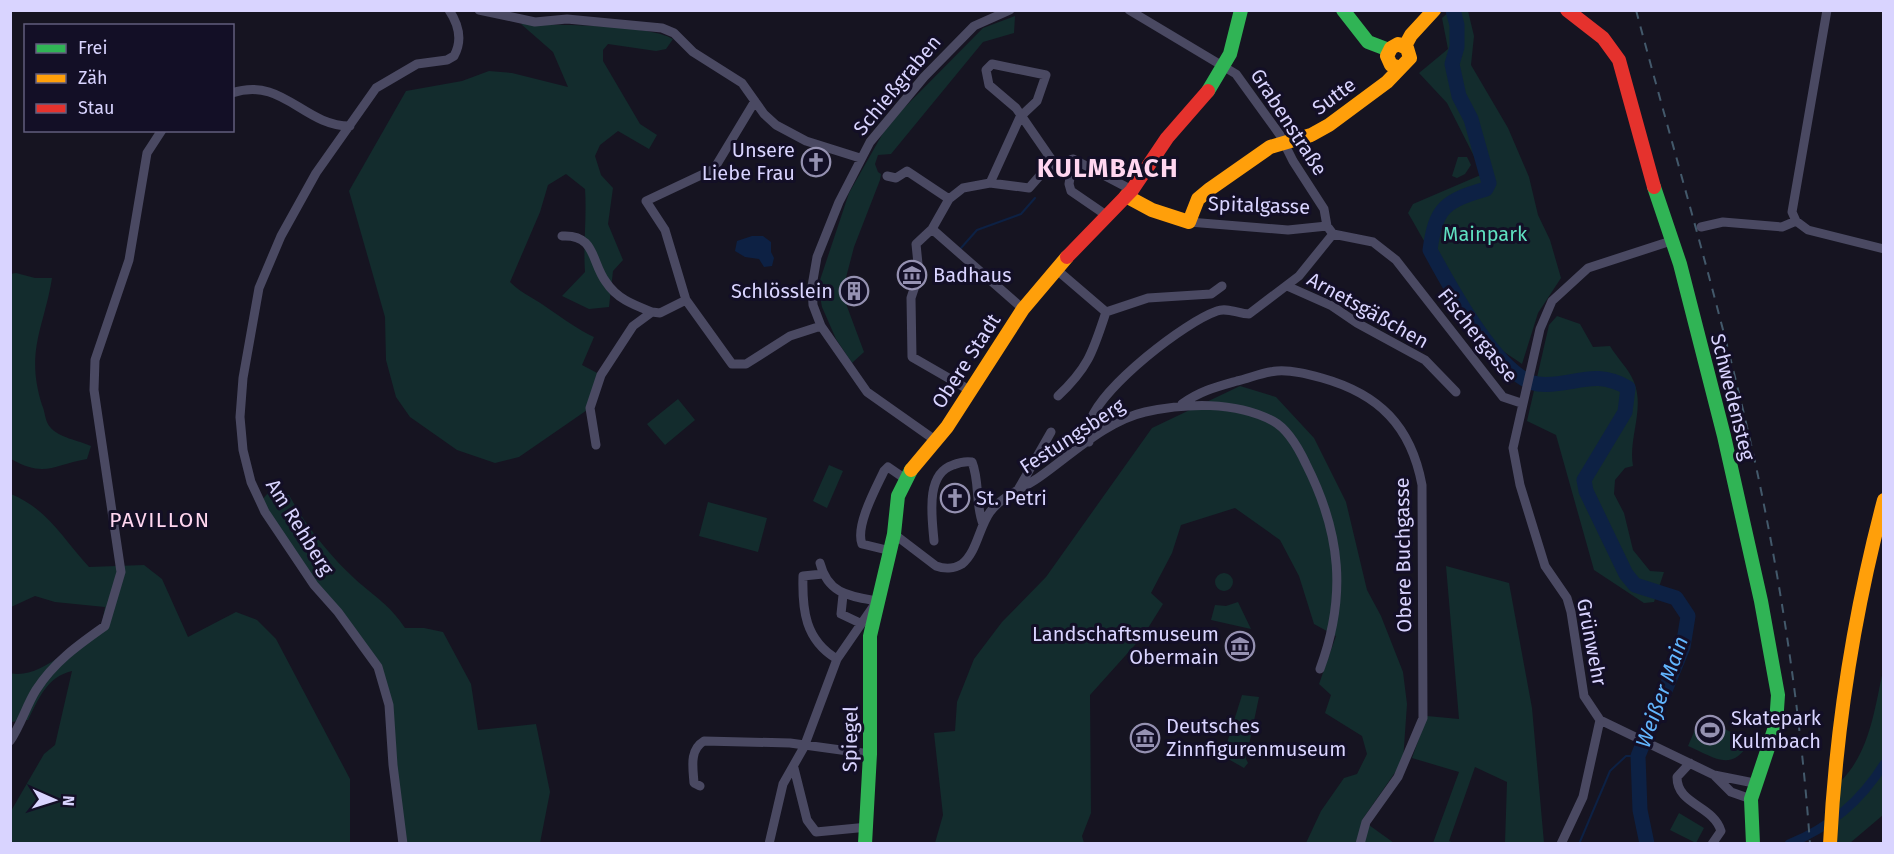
<svg xmlns="http://www.w3.org/2000/svg" width="1894" height="854" font-family="'Fira Sans',sans-serif">
	<style>
		.green { fill: #132c2d }
		.water { fill: #0d2144 }
		.lines { fill: none; stroke-linecap: round; stroke-linejoin: round }
		.stream { stroke: #0d2144; stroke-width: 2 }
		.canal { stroke: #0d2144; stroke-width: 9 }
		.river { stroke: #0d2144; stroke-width: 15 }
		.street { stroke: #4a4962; stroke-width: 9 }
		.fast { stroke: #30b455; stroke-width: 14 }
		.slow { stroke: #ff9f0a; stroke-width: 14 }
		.jam { stroke: #e5322d; stroke-width: 14 }
		.rail { stroke: #43596b; stroke-width: 2; stroke-dasharray: 9 8; stroke-linecap: butt }
		.labels { text-anchor: middle; stroke-width: 6; stroke-linejoin: round; paint-order: stroke }
		.street-label { font-size: 20px; fill: #d9d4ff; stroke: #130f26 }
		.poi-label { font-size: 20px; fill: #d9d4ff; stroke: #130f26; text-anchor: start }
		.park-label { font-size: 20px; fill: #5fe0c0; stroke: #130f26 }
		.neighbourhood-label { font-size: 21px; letter-spacing: 1.5px; fill: #ffd6f0; stroke: #130f26 }
		.water-label { font-size: 21px; font-style: italic; fill: #62b6ff; stroke: #130f26 }
		.district-label { font-size: 26px; font-weight: bold; letter-spacing: 1.5px; fill: #ffd6f0; stroke: #130f26 }
	</style>
	<rect width="100%" height="100%" fill="#161421"/>
	<path class="green" d="M1451,10L1468,11L1474,36L1471,65L1508,128L1529,177L1538,215L1550,240L1561,278L1538,313L1522,364C1514,358 1503,352 1496,345C1463,314 1431,252 1408,213L1413,204L1483,174L1447,103L1419,73L1448,49L1442,18Z
		M1015,16L1014,33L983,42L891,154L878,155L875,164L878,172L881,174L880,180L854,247L842,293L864,352L852,363L836,339L822,307L818,286L849,193L883,133L903,109L983,28Z
		M521,24C554,25 648,24 673,39L666,49L656,51L608,44L603,50V61L640,124L657,135L649,149L618,131L600,145L595,156L601,175L613,188L608,224L623,260L613,271L609,307L589,309L562,296L585,272C583,244 587,217 585,189L566,174L548,185L540,212L510,282C522,294 536,299 549,309C564,319 577,329 594,337L582,365L601,375L590,408L519,457L495,463L457,450L410,417L396,397L386,360L385,317L349,191L406,91L462,81L489,71L512,73L568,87L553,52Z
		M1458,157H1467L1471,165L1465,174L1457,178L1452,176Z
		M16,273L35,278H52C44,328 25,351 42,405C45,411 45,422 50,427C59,438 78,440 91,446L87,459C53,465 45,478 11,459L10,274Z
		M1557,316L1580,324L1593,347L1610,346C1617,358 1629,369 1634,382C1645,409 1628,439 1633,466L1625,468L1615,480L1614,494L1624,513L1633,550L1650,571L1664,572L1654,602L1644,603L1594,570L1556,435L1527,421L1549,325Z
		M1240,386L1276,397L1314,438L1346,502L1367,590L1381,616L1403,672L1407,704L1403,761L1362,820L1394,843H1306L1321,811L1344,778L1357,774L1367,754L1362,736L1325,713L1331,695L1319,684L1336,636L1314,624L1299,576L1280,540L1235,508L1181,525L1172,553L1151,593L1163,604L1143,636L1090,695L1091,813L1082,836L1084,843H935L943,815L934,733L955,731L957,702L974,659L1002,622L1046,577L1152,428Z
		M678,399L695,420L665,445L647,424Z
		M829,465L843,471L827,508L813,501Z
		M268,493L289,495C306,526 329,555 355,579C376,598 389,604 405,628H424L443,632L471,684L478,730L536,724L550,792L540,843H403L389,705L378,667L314,585L261,501Z
		M11,494C49,510 62,538 89,567L144,565L162,579L188,637L236,612L257,620L276,639L350,779V843H11V811L44,754L55,745L72,671C47,677 39,698 28,720L11,722L10,673C39,681 80,640 102,623L105,607L55,602L35,596L11,607Z
		M708,502L767,518L758,552L699,536Z
		M1446,566L1509,583L1532,708L1544,843H1505L1507,782L1475,767L1449,841L1454,843H1433L1459,772L1412,758L1427,716L1459,719Z
		M1215 582a9 9 0 1 1 18 0a9 9 0 1 1-18 0Z
		M1238,602L1251,629L1211,620L1215,605L1226,606Z
		M1883,671V815L1850,843L1837,844L1840,782C1870,752 1874,711 1883,671Z
		M1242,695L1259,697L1246,759L1248,763L1244,768L1223,756Z
		M1700,718L1751,741C1731,773 1716,758 1688,746Z
		M1679,813L1704,828L1696,843L1670,830Z"/>
	<path class="water" d="M752,236H763L771,242V252L774,258L772,266L764,267L759,259L745,257L735,251L737,241Z"/>
	<g class="lines">
		<path class="stream" d="M961,248L977,230L1021,214L1035,198
			M1579,844L1610,771L1626,756H1638"/>
		<path class="canal" d="M1789,844C1830,827 1860,802 1884,764"/>
		<path class="river" d="M1453,10L1457,25V47L1452,64L1459,96L1471,119L1489,183L1486,189C1445,201 1436,207 1430,250C1448,283 1499,379 1538,384C1572,388 1593,367 1628,388L1625,412L1584,480L1586,491L1626,574L1635,585L1676,598L1688,616L1683,647L1638,756L1640,810L1647,844"/>
		<path class="street" d="M479,10L535,22L567,19L662,28L674,33L693,52L742,83L764,114L776,125L806,141L860,158
			M1129,10L1236,74L1280,135L1293,161L1324,209L1327,226L1333,234
			M1827,10L1792,212L1796,221L1808,230L1884,249
			M232,93C283,76 303,126 350,126
			M755,101L714,169L646,201L665,230L686,300L732,364H746L790,336L821,326
			M1073,159L1069,184L1071,191L1106,215
			M887,176L896,178L907,171L949,199
			M990,183L1020,117L1037,101L1046,75L992,64L986,70L989,85L1016,108L1056,166
			M1189,222L1288,230L1327,226
			M1701,227L1723,222L1782,227L1796,221
			M932,229L1023,309
			M1333,234L1373,242L1396,260L1503,397L1521,403
			M562,236C596,234 591,262 606,282C617,299 634,305 652,312
			M1671,241L1588,268L1552,301L1540,329L1513,448L1520,485L1545,566L1567,598L1571,612L1584,696L1600,720L1714,775L1754,783
			M1057,270L1106,312
			M1287,286L1332,306L1357,323L1425,360L1456,392
			M1106,312L1148,298L1211,294L1222,286
			M971,391L912,357L911,298L919,274L916,244L932,229L949,199L963,188L990,183L1029,188L1044,171L1073,159L1132,190
			M1058,396C1089,367 1093,351 1106,312
			M1182,404C1200,391 1216,387 1237,381C1250,378 1263,372 1277,371C1292,370 1307,374 1322,378C1379,394 1411,426 1422,485L1423,718L1398,777L1366,822L1360,844
			M935,440L867,392L821,326L813,305L812,286L817,257L839,202L870,142L924,77L974,26L1010,10
			M1089,442C1088,434 1088,426 1091,419C1105,385 1183,323 1217,311C1227,307 1239,314 1249,314L1299,276L1333,234
			M596,445L590,408L601,375L633,326L652,312L660,313L686,300
			M1019,488L1051,432
			M894,534L936,566C944,569 954,569 962,564C977,552 979,527 990,512C1001,497 1022,489 1038,478C1070,456 1105,421 1145,412C1186,403 1235,401 1273,421C1288,429 1299,449 1306,464C1341,533 1347,596 1320,669
			M934,541C932,517 925,474 953,465C960,462 965,461 972,462C980,482 975,504 983,524
			M891,551L862,544C855,526 876,488 884,471L888,467L904,478
			M823,574L803,576C802,610 805,640 837,659
			M843,595L841,614L860,623
			M10,741C21,725 26,706 36,690C54,662 78,645 105,626L121,572L94,390L95,360L129,260L147,153L162,130
			M1690,763L1677,777C1677,805 1713,805 1721,831L1712,844
			M794,768L807,820L816,832L868,827
			M1714,775L1731,792L1751,799
			M700,786L694,783C693,768 689,750 704,741L790,743L870,754
			M403,844L393,765L389,705L378,667L338,612L314,585L265,512L251,482L243,450L240,417L243,378L259,288L281,236L316,173L376,88L417,64L447,60L454,56C463,40 459,25 449,10
			M769,844L783,784L804,747L837,659L877,601C849,596 828,594 820,563
			M1561,844L1583,797L1600,720"/>
		<path class="fast" d="M1343,10L1368,42L1389,50
			M1208,91L1230,54L1241,10
			M1654,187L1680,264L1724,436L1761,601L1778,695L1776,724L1751,799L1753,844
			M865,844L870,754V636L894,534L898,496L911,470"/>
		<path class="slow" d="M1405,46L1411,35L1434,10
			M1126,196L1152,210L1189,222L1198,199L1210,189L1270,147L1311,135L1329,125L1387,82L1410,58L1407,48L1398,44L1391,48L1387,56L1391,65L1400,68
			M911,470L947,427L1023,309L1067,257
			M1830,844C1836,727 1854,613 1884,500"/>
		<path class="jam" d="M1567,10L1603,38L1619,60L1654,187
			M1067,257L1132,190L1167,138L1208,91"/>
		<path class="rail" d="M1636,10C1677,164 1723,316 1757,471C1783,594 1801,718 1810,844"/>
	</g>
	<defs>
		<g id="church-ring" transform="scale(1.5)"><circle r="9.5" fill="#130f26" stroke="#9591b1" stroke-width="1.5"/><path d="M-1.2-6h2.4v3.5h3.3v2.4h-3.3V6h-2.4V-.1h-3.3v-2.4h3.3Z" fill="#9591b1"/></g>
		<g id="museum-ring" transform="scale(1.5)"><circle r="9.5" fill="#130f26" stroke="#9591b1" stroke-width="1.5"/><path d="M0-6L6-3V-2H-6V-3ZM-5-1h2V3h-2ZM-1-1h2V3h-2ZM3-1h2V3H3ZM-6 4H6V6H-6Z" fill="#9591b1"/></g>
		<g id="building-ring" transform="scale(1.5)"><circle r="9.5" fill="#130f26" stroke="#9591b1" stroke-width="1.5"/><path d="M-4-6H4V6H1V3H-1V6H-4ZM-2.5-4.3h1.7v1.8h-1.7ZM.8-4.3h1.7v1.8H.8ZM-2.5-1h1.7V.8h-1.7ZM.8-1h1.7V.8H.8Z" fill="#9591b1"/></g>
		<g id="stadium-ring" transform="scale(1.5)"><circle r="9.5" fill="#130f26" stroke="#9591b1" stroke-width="1.5"/><path d="M0-5a6.5 5 0 1 0 0 10a6.5 5 0 1 0 0-10ZM-3.5-1.8h7v3.6h-7Z" fill="#9591b1"/></g>
	</defs>
	<g fill-rule="evenodd">
		<use href="#church-ring" x="816" y="162"/>
		<use href="#museum-ring" x="912" y="275"/>
		<use href="#building-ring" x="854" y="291"/>
		<use href="#church-ring" x="955" y="498"/>
		<use href="#museum-ring" x="1240" y="646"/>
		<use href="#stadium-ring" x="1710" y="730"/>
		<use href="#museum-ring" x="1145" y="738"/>
	</g>
	<g class="labels">
		<g class="street-label">
			<text transform="translate(897 85) rotate(-50)" y="7">Schießgraben</text>
			<text transform="translate(1334 96) rotate(-36)" y="7">Sutte</text>
			<text transform="translate(1289 122) rotate(57)" y="7">Grabenstraße</text>
			<text transform="translate(1259 205) rotate(2)" y="7">Spitalgasse</text>
			<text transform="translate(1368 310) rotate(29)" y="7">Arnetsgäßchen</text>
			<text transform="translate(1478 335) rotate(51)" y="7">Fischergasse</text>
			<text transform="translate(966 361) rotate(-57)" y="7">Obere Stadt</text>
			<text transform="translate(1733 397) rotate(76)" y="7">Schwedensteg</text>
			<text transform="translate(1072 436) rotate(-33)" y="7">Festungsberg</text>
			<text transform="translate(300 527) rotate(58)" y="7">Am Rehberg</text>
			<text transform="translate(1403 555) rotate(-91)" y="7">Obere Buchgasse</text>
			<text transform="translate(1592 642) rotate(79)" y="7">Grünwehr</text>
			<text transform="translate(850 739) rotate(-89)" y="7">Spiegel</text>
		</g>
		<g class="poi-label">
			<text x="795" y="157" text-anchor="end">Unsere<tspan x="795" dy="23">Liebe Frau</tspan></text>
			<text x="933" y="282">Badhaus</text>
			<text x="833" y="298" text-anchor="end">Schlösslein</text>
			<text x="976" y="505">St. Petri</text>
			<text x="1219" y="641" text-anchor="end">Landschaftsmuseum<tspan x="1219" dy="23">Obermain</tspan></text>
			<text x="1731" y="725">Skatepark<tspan x="1731" dy="23">Kulmbach</tspan></text>
			<text x="1166" y="733">Deutsches<tspan x="1166" dy="23">Zinnfigurenmuseum</tspan></text>
		</g>
		<g class="park-label">
			<text x="1485" y="241">Mainpark</text>
		</g>
		<g class="neighbourhood-label">
			<text x="160" y="527">PAVILLON</text>
		</g>
		<g class="water-label">
			<text transform="translate(1662 692) rotate(-70)" y="7">Weißer Main</text>
		</g>
		<g class="district-label">
			<text x="1108" y="177">KULMBACH</text>
		</g>
	</g>
	<rect width="1894" height="854" fill="none" stroke="#d9d4ff" stroke-width="24"/>
	<rect x="24" y="24" width="210" height="108" fill="#130f26" stroke="#625e7d" stroke-width="1.5"/>
	<rect x="36" y="44" width="30" height="9" fill="#30b455" stroke="#625e7d" stroke-width="1.5"/>
	<text x="78" y="54" font-size="18" fill="#d9d4ff">Frei</text>
	<rect x="36" y="74" width="30" height="9" fill="#ff9f0a" stroke="#625e7d" stroke-width="1.5"/>
	<text x="78" y="84" font-size="18" fill="#d9d4ff">Zäh</text>
	<rect x="36" y="104" width="30" height="9" fill="#e5322d" stroke="#625e7d" stroke-width="1.5"/>
	<text x="78" y="114" font-size="18" fill="#d9d4ff">Stau</text>
	<g transform="translate(54 800) rotate(93)" stroke="#130f26" stroke-width="4.5" paint-order="stroke">
	<path d="M0-4.5L10 22L0 15L-10 22Z" fill="#d9d4ff"/>
	<text y="-9" font-size="16" font-weight="bold" text-anchor="middle" fill="#d9d4ff">N</text>
	</g>
</svg>
